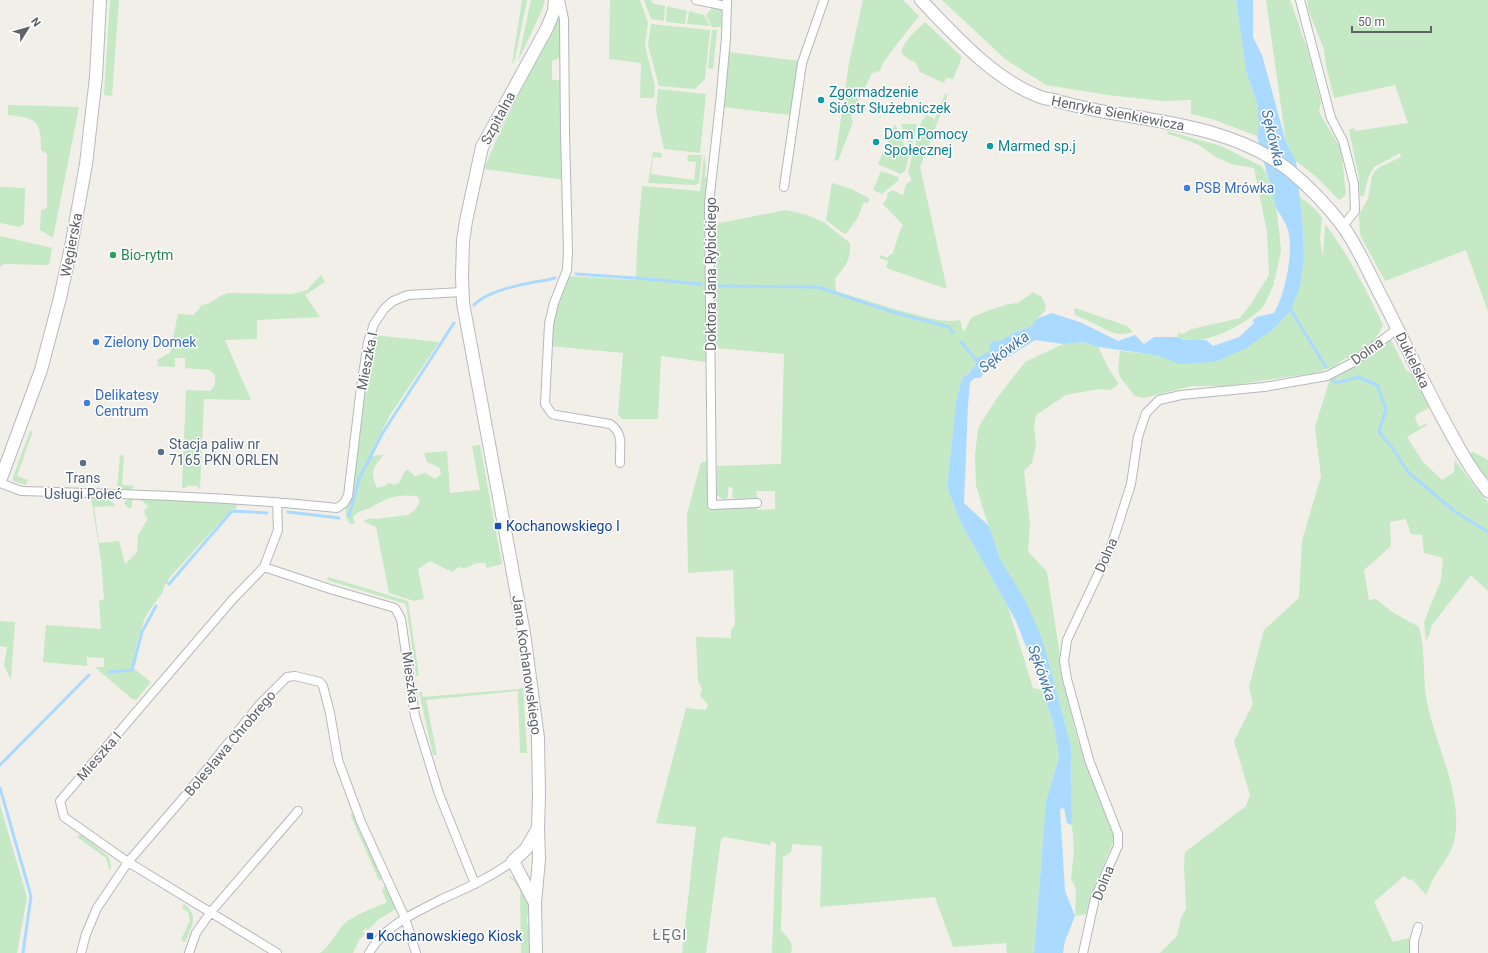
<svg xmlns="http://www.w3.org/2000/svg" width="1488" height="953" font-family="Roboto,sans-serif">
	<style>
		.green { fill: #c5e8c5 }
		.water { fill: #aadaff }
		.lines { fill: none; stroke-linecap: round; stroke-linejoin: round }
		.stream { stroke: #aadaff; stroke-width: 3 }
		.street-casing { stroke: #b5b8bc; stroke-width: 10 }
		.secondary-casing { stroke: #b6babf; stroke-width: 14 }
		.street { stroke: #fff; stroke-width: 8 }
		.secondary { stroke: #fff; stroke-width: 12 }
		.culture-dot { fill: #0f9aa8; stroke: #fff; stroke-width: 1.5 }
		.shop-dot { fill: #3f7fe0; stroke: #fff; stroke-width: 1.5 }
		.leisure-dot { fill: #2e9e5b; stroke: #fff; stroke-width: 1.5 }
		.service-dot { fill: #5c6f8a; stroke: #fff; stroke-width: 1.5 }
		.transit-dot { fill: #1a4fb4; stroke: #fff; stroke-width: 1.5 }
		.labels { text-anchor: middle; stroke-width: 3; stroke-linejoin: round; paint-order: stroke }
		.culture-label { font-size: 14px; fill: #0d838f; stroke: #fff; text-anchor: start }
		.street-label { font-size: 14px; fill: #5f6368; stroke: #fff }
		.shop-label { font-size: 14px; fill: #366cbe; stroke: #fff; text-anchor: start }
		.leisure-label { font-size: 14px; fill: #27864d; stroke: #fff; text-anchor: start }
		.service-label { font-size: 14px; fill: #4e5e75; stroke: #fff; text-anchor: start }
		.transit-label { font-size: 14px; fill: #164399; stroke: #fff; text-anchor: start }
		.water-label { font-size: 15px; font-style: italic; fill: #4174aa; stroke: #fff }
		.neighbourhood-label { font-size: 15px; letter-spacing: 1px; fill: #70757a; stroke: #fff }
	</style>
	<rect width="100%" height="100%" fill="#f1efe8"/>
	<path class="green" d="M110,0H119L112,96L104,95Z
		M522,0H527L515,59L512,64Z
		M531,0H545L542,10L518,61Z
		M610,0H640L648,23L645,46L655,86L654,98H640L641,63L609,59Z
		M644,0H651L652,3L665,6L664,21L651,19Z
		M863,0H903L919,16L897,44L883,63L880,71L872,73L851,117L853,122L838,161L835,160L849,63Z
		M942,0H1236L1246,71L1257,103L1259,128L1257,136L1212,119L1191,114V100L1163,101L1108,95L1046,85L1005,59Z
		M1266,0H1290L1307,48L1321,102L1319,112L1341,149L1346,195L1339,200L1315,176L1296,161L1286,142Z
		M1307,0H1488V312L1466,250L1385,281L1360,235L1359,214L1368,199L1372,176L1375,171L1380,167L1401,157L1400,153L1374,167L1368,178L1364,195L1362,197L1360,195L1359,178L1349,130L1353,128L1356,131L1408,123L1395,85L1334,98L1326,66L1324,49L1309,12Z
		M667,6L687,11L685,24L666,22Z
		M712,8L722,10L721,27H712L706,15Z
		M689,11L704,15L710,26L687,24Z
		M560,12L561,57L552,61V80H560L562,90L565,180L484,169L497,138Z
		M925,22L962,57L953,79L946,78L944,83L920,72L916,63L907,58L901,53C903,41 917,30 925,22Z
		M651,24L710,30L705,79L695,89L659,86L648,45Z
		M712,30H717L713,69L708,68Z
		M729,52L799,61L790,115L723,107Z
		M658,89L706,94L700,153L664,149L656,111Z
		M946,92L947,97L920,167L947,289L889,269L886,267L888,261L879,258L881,255L888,258L890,254L892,255C896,245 898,234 903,225L883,204L888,196L886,195L892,190L903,195L906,184L911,181V178L908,172L922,119L924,120L926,115L935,119Z
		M8,105L79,107L53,238L40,230L41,210L47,208V154L41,150C41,120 37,118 8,115Z
		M895,124L909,156L905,171L900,174L878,164Z
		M901,124H917L911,150Z
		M1167,131L1221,146L1261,166L1266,173L1276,208L1279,230L1281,251L1275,279L1273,280L1274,284C1270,291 1267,303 1261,309C1244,325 1201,349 1178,337V333L1183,334L1192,329L1240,318L1250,305L1269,275L1267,232L1254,168L1231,164L1216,157L1199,145L1181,138L1168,134Z
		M653,152L662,153L661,158L653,157L651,174L694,180L696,162L687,161L688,155H702L699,183L695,185L648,183Z
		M704,155L706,165L705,176L709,182L705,221L706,362L661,356L658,419H622L618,414L623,353L550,346L553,316L567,276L636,280L637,246L642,186L700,191Z
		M881,171L898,177L899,180L882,194L873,190Z
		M832,183L852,189L870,199L867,203L864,202L857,219L846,234L843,233L826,220Z
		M0,187L25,188L24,224L19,227L0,223Z
		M1299,196L1314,208L1322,218L1320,239L1323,258L1325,224C1349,255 1366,290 1383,325C1378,340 1361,351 1348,359L1346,358L1333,367L1315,373L1226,386H1191L1144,398L1135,396L1120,377L1118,369L1120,351L1149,354L1162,357L1248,347L1300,286L1304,259L1303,229Z
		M786,210L807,215L825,223L850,243C851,261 845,266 835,279L836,291C862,299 888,308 914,314C929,318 944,323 960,320L963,331L965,330L971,318L989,310L1009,304L1018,303L1033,292L1042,297L1046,306L1045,311L1036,319L1032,326L1015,332L1002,340L989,343L992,350L987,354L981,355C976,365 971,372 962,378L956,402L947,487L961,523L1008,607L1033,688L1043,690L1054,725L1059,757L1046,801L1034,953H1007L1006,943L953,947L935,897L820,907L822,846L792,844L791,852L783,857L781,931C788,937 794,943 791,953H772L776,843L771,841L770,845L724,837L721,839L706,953H682L696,827L656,823L686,708L706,710L708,705L700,696L702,689L698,681L696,637L731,638V630L735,625L733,570L688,573L687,514L701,462H707V507L757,505V510L775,509V491H756L757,498L736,499L732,497L733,488L728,487V497L726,499H722L717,495V466L781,464L784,354L716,348V222L720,223Z
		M0,236L52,248L49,265L4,264L0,267Z
		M321,275L325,282L305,295L320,317L257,320V339L225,340L251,400L204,399L200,489L197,486H188L185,488H182L186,390L210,391L215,385V375L210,370L185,368V358H175V367L156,366L159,364L157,360L170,353L178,314L195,315V312L198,311L201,305C212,305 216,296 228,293L292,294L307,290Z
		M1075,308L1127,326L1133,332C1112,338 1107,329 1089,321C1084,318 1079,318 1075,315L1074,309Z
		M373,335L439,342L390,415L369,456L384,455C372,468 370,472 377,488L385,486L389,483L394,485L399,483L405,471L408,470L415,476L425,473L435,479L441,474L440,468L427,462L424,453L447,451L450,493L480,490L472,446L480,445L502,564L487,568L485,563C482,563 477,562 474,564C467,567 466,570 459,567L452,572L430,561L418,569L424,599L414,601L389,593L376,527L363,521L370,518L375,519L408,515L415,510L420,501L417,496C398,494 388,497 372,507C365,511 358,510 353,517L355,523L350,524L346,517L345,505Z
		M1390,338L1406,370L1415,376L1429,408L1417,414L1415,418L1419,427L1426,423L1427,425L1407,437L1423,462L1442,480L1454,472L1455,460L1475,487L1488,502V591L1471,575L1431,626L1430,633L1426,641L1424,622L1441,580L1443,558L1424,553L1422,535L1411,534L1406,519L1390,522L1391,546L1364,570L1369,600L1376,599L1392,612L1419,627C1426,651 1422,677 1427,702C1436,747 1462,791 1455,838C1453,852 1439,868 1432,881C1430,886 1428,890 1426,895L1412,879L1409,880L1404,876L1374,902L1393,942L1409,938L1411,943V953H1160L1177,936L1181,918L1186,909L1184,864L1185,852L1246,806L1250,795L1234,741L1253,704L1249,687L1264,630L1299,598L1302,541L1321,476L1315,427L1330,379Z
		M1084,342L1098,347L1109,369L1119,384L1110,390L1099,389L1066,395L1036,415L1034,427L1036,445L1032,463L1024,471L1030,524L1028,551L1047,572L1059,649L1061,673L1078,741L1090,776L1112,825L1114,840L1090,898L1086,914L1075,916L1076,892L1075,886L1071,879L1074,851L1072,825L1071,746L1049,663L1009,574L1000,559L985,515L976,485L975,455L978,429L981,423L997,398L1025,362L1063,344Z
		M30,431H33L17,476L28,480L26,485L13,481V477Z
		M1473,452L1488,460V478H1486L1469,453Z
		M120,455L124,456L122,485L135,486L130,490H117Z
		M91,497L108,498L115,505V506L94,507L99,543L119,541L125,564L137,552L138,535L148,518L145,515L144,510L147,509L148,506L141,500H133L131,508H128L124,503L125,501L130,498H154L237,504L236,509H232L169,578L167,584H165C163,597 152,604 146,616C139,632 136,649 132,667L151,682L136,700L132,699L95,667H104V658L87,657V666L43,662L46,625L101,629L99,601L104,599L101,560Z
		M328,577L408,601L419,676L416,675L406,604L327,580Z
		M0,621L15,622L11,678H10L4,665L7,647L0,646Z
		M523,687L527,753H520L518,691L426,700L437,755H433L419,692H422L423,697L520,689Z
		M0,805L27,897L17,953H0Z
		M350,814H354L383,878L379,881Z
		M81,834L108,856L110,860L111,869H109L106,858L77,837Z
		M510,876C527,885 528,899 529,916L527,917V923L529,924V953H521L520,890L514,881L509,877Z
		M386,884L397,908L378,920L368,930L366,928L363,931L365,934L359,940L353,953H320C330,945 335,936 342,926C351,916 374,908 387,902L382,891Z
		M184,904C200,916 191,927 185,942L181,940L190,920L188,912L182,908Z"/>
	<path class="water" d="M1236,0H1253V37L1262,55L1286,142L1296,161L1303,229L1304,259L1300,286L1291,310L1272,330L1248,347L1215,362L1179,364L1162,357L1149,354L1098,347L1084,342L1063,344L1035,340L1002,361L985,367L983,374L980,378H975L970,382L968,405L964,503L989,526L1000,559L1025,600L1041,636L1049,663L1071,746L1072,825L1067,823L1064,808L1060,809L1065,891L1075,916L1065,941L1063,953H1034L1046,801L1059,757L1054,725L1043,690L1016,621L961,523L947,487L956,402L962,378L969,373L976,364L975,360C980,355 986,354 991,350L989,343L1002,340L1015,332L1032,326L1036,319L1052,313L1082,323L1118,341L1135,335L1144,344L1154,337H1178L1184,340H1206L1213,346L1239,337L1254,323L1253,320L1257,317L1274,313C1285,295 1294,251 1288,230C1285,222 1281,215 1276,208L1257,136L1259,128L1257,103L1246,71Z"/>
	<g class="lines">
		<path class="stream" d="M576,274L635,278
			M636,278L701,284
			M547,280L555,278
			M719,286L818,287L896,313L949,327L953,333
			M474,305C488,290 527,283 547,280
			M1289,307L1326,367
			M961,342L978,362
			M1333,380L1336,383L1358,377L1377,385L1386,409L1379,432L1391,446L1408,472L1454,511
			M288,512L339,518
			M1456,512L1488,532
			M349,516L359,479L382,434L454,323
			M169,584L232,511L267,513
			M109,672L132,670L142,632L156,606
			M0,765L89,675
			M0,788L31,896L23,953"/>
		<g class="street-casing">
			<path id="street" d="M560,0L564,19L565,133L568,251L567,270L554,303L549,324L545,404L552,414L556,415L610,424C625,434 619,447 620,463
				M696,0L726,6
				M727,0L726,38L720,104L709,203L712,505L757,503
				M1300,0L1331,118L1343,141L1349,164L1354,184L1355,211L1343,226
				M784,187L802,63L824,0
				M0,483L21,491C126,494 232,497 337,508L344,503L348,496L361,387L368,342L374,324L384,309L393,301L408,295L462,292
				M264,567L278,530L277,502
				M81,953L86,934L97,908L128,862L190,790L260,704L287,677L295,676L320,682L323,686L330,713L338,760L361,822L405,918L416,953
				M189,953L196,933L210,913L298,811
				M277,953L128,862L64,817L60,801L233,599L264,567L330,589L395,608L401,619L415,716L439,794L475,884
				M369,953C385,925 415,913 442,899C467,888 491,877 513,861
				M1083,953L1095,898L1118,846V834L1089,760L1067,679L1064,661L1067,640L1111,547L1131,484L1138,437L1146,413L1159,400L1181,395L1264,387L1327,376L1352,363L1397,329
				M1414,953V941L1418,927"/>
		</g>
		<g class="secondary-casing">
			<path id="secondary" d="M921,0C953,34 994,79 1038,96C1044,99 1051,99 1057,101C1071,105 1086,108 1100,111C1164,122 1236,129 1289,170C1308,186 1327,205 1342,225C1359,248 1370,276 1384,302C1407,347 1428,393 1453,437C1463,456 1474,474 1488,491
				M0,481L41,370L60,298L71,247L86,164L96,77L100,0
				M535,903L513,861L526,849L538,828
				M536,953L535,903L539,859L538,828L539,795L538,738L524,633L463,303L462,276L463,241L466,221L482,147L547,28L554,11L555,0"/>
		</g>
		<use href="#street" class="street"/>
		<use href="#secondary" class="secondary"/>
	</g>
	<g class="culture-dot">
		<circle cx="821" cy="100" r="4"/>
		<circle cx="876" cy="142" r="4"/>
		<circle cx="990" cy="146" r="4"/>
	</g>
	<g class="shop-dot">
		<circle cx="1187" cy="188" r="4"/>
		<circle cx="96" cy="342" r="4"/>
		<circle cx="87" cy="403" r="4"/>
	</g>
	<circle class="leisure-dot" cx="113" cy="255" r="4"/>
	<g class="service-dot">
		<circle cx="161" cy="452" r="4"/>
		<circle cx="83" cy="463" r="4"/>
	</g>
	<g class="transit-dot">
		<rect x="494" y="522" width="8" height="8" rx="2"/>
		<rect x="366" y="932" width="8" height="8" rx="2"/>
	</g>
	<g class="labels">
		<g class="culture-label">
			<text x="829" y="97">Zgormadzenie<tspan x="829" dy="16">Sióstr Służebniczek</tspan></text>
			<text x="884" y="139">Dom Pomocy<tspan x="884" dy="16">Społecznej</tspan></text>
			<text x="998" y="151">Marmed sp.j</text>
		</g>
		<g class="street-label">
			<text transform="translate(1118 113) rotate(11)" y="5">Henryka Sienkiewicza</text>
			<text transform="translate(498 118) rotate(-62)" y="5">Szpitalna</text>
			<text transform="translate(71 245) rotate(-79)" y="5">Węgierska</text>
			<text transform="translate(711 274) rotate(-90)" y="5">Doktora Jana Rybickiego</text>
			<text transform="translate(1367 351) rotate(-36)" y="5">Dolna</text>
			<text transform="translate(1413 360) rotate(64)" y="5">Dukielska</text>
			<text transform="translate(367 361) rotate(-79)" y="5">Mieszka I</text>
			<text transform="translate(1106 555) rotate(-67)" y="5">Dolna</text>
			<text transform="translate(527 665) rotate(82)" y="5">Jana Kochanowskiego</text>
			<text transform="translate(411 681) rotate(82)" y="5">Mieszka I</text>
			<text transform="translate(230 743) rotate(-50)" y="5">Bolesława Chrobrego</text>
			<text transform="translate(99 756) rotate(-49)" y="5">Mieszka I</text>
			<text transform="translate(1103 883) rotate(-68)" y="5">Dolna</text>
		</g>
		<g class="shop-label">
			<text x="1195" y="193">PSB Mrówka</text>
			<text x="104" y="347">Zielony Domek</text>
			<text x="95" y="400">Delikatesy<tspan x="95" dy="16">Centrum</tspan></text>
		</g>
		<g class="leisure-label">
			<text x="121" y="260">Bio-rytm</text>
		</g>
		<g class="service-label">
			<text x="169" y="449">Stacja paliw nr<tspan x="169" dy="16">7165 PKN ORLEN</tspan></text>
			<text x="83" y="483" text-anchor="middle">Trans<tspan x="83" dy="16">Usługi Połeć</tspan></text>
		</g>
		<g class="transit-label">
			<text x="506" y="531">Kochanowskiego I</text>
			<text x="378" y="941">Kochanowskiego Kiosk</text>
		</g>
		<g class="water-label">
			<text transform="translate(1273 138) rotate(77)" y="5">Sękówka</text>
			<text transform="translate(1004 352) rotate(-37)" y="5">Sękówka</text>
			<text transform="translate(1042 673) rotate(71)" y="5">Sękówka</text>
		</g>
		<g class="neighbourhood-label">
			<text x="670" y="940">ŁĘGI</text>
		</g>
	</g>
	<g transform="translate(28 28) rotate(53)" stroke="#ffffff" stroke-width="3" paint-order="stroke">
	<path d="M0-3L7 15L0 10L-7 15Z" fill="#5f6368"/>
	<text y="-6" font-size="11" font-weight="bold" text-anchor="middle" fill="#5f6368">N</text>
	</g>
	<path d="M1352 26v6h79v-6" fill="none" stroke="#5f6368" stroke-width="2"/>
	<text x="1358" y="26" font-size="12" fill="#5f6368" stroke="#ffffff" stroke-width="3" paint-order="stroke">50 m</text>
</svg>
